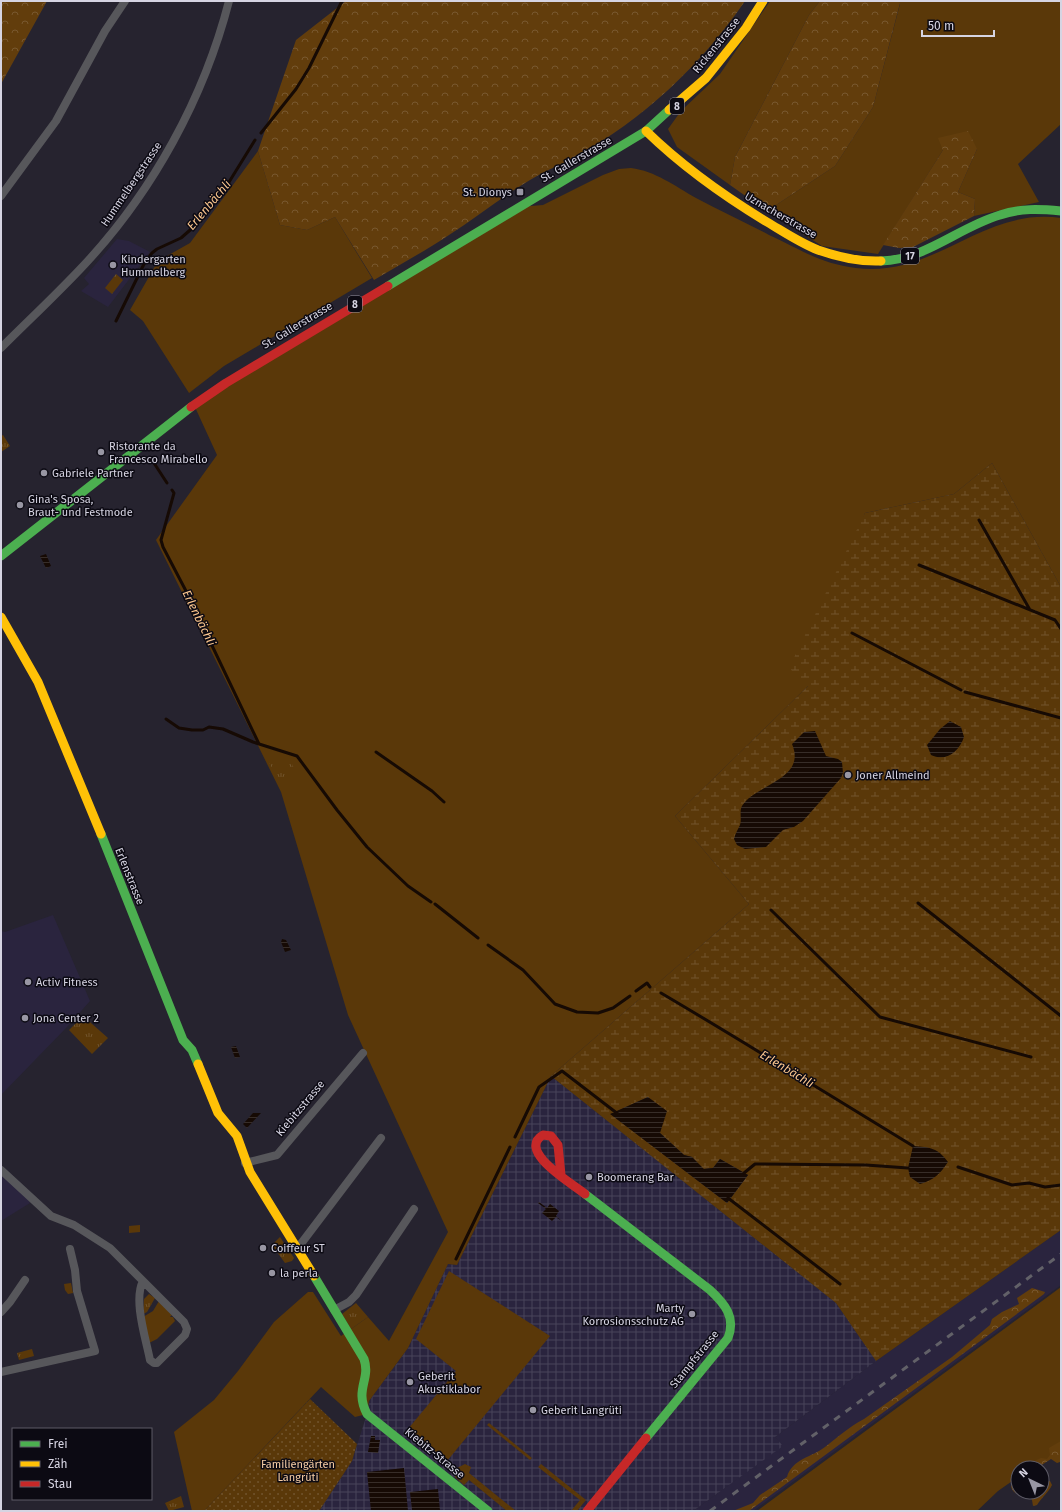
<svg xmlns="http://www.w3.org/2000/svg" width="1062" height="1512" font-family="'Fira Sans',sans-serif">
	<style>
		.built { fill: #2a243e }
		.industrial { fill: url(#industrial-grid) }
		.grass { fill: #5a3809 }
		.forest { fill: url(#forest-crowns) }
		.wetland { fill: url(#wetland-marsh); fill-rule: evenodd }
		.park { fill: url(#park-tufts) }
		.garden { fill: url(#garden-dots) }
		.water { fill: url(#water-rules) }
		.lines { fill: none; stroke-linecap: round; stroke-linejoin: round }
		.stream { stroke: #160a04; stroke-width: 3 }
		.street { stroke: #57575b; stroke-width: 8 }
		.fast { stroke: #4caf50; stroke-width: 9 }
		.slow { stroke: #ffc107; stroke-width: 9 }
		.jam { stroke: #c62828; stroke-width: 9 }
		.rail { stroke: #626168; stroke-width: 3; stroke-dasharray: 7 7; stroke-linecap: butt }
		.poi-dot { fill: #9896a3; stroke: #0c0a13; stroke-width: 1.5 }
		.labels { text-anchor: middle; stroke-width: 3; stroke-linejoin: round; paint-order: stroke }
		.shield { fill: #0c0a13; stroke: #9997a4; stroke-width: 1 }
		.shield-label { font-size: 10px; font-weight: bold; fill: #d6d4e2 }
		.street-label { font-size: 11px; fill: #d6d4e2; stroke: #0c0a13 }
		.poi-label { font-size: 11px; fill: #d6d4e2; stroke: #0c0a13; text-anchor: start }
		.park-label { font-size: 11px; fill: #f6cda4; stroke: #0c0a13 }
		.water-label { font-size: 12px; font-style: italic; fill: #fcc78f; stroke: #0c0a13 }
	</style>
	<defs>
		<pattern id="industrial-grid" width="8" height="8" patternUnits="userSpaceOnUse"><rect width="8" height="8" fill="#2a243e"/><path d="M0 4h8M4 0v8" fill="none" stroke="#48435a"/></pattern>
		<pattern id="forest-crowns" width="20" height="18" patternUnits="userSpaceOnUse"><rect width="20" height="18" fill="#623d0c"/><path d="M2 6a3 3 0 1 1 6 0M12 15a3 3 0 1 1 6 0" fill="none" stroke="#78582f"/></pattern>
		<pattern id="wetland-marsh" width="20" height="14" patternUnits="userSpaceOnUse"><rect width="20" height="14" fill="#5a3809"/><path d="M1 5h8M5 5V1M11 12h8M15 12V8" fill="none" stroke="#71542d"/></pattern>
		<pattern id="park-tufts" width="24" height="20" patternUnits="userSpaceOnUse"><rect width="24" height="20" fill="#5a3809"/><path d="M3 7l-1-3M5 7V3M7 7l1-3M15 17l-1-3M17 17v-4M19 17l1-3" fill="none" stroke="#71542d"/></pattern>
		<pattern id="garden-dots" width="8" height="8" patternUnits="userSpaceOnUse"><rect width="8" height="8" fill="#5a3809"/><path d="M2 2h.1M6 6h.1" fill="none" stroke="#71542d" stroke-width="1.8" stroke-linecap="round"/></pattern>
		<pattern id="water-rules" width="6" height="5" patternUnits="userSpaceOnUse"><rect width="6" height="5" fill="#160a04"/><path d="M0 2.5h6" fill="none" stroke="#372d28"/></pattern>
	</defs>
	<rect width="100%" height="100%" fill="#26232f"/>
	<path class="built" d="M117,239L129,241L150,252L108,307L81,291L89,284L84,278Z
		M53,915L90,1001L67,1027L1,1095V931L5,932Z
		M1,1165L22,1184L30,1203L1,1221Z
		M1061,1230V1285L753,1511H693L782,1446L775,1437L876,1361Z"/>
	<path class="industrial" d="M551,1076L836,1303L876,1361L775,1437L783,1446L693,1511H319L352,1461L367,1414L369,1401L408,1348L448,1264L457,1265Z"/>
	<path class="grass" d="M770,1H820L809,15L735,157L730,185L677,147L668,129L681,111L720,74Z
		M897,1H1061V124L1018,164L1039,202L974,216L975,199L958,192L977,149L943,150L878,254L822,246L767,211L835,166L873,107L900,4Z
		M258,151L280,225L307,230L335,217L372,278L224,366L189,393L143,321L130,310L158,261L190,243Z
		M631,168C655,171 675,186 696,198C720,211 745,222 769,235C800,249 821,264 856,268C936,278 981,207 1061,218V587L992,463L954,494L865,513L808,686L675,816L749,904L551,1076L457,1265L448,1264L408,1348L369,1401L367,1414L355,1417L321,1387L204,1511H192L174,1432L214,1400L238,1371L274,1322L308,1292H313L341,1336L368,1317L389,1341L448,1232L348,1015L281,792L156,540L217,455L194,405L518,207L543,205L603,175L619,169Z
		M449,1271L550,1336L447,1461L408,1429L456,1371L416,1339Z
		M1061,1287V1451L1033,1468H1018V1477L998,1491L977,1511H757Z
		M159,1301L172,1315L170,1317H173L175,1321L157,1339L149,1343L143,1317L153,1311Z
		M489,1423L532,1458L530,1460L487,1425Z
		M465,1464L471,1467L469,1473L516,1511H507L469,1480L464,1485L455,1477L457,1468Z
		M541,1464L586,1500L577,1511H571L580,1500L538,1467Z"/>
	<path class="forest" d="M1,1H47L1,84Z
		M346,1H745C701,65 643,120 575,157C563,164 549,169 537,176C506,193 479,216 449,235C425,251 399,265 374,280L335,217L307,230L280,225L258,151L296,40Z
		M820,1H897L900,3L873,107L835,166L767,211L730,185L735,157L809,15Z
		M968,131L977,149L958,192L975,199L974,216L913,247L899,248L883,245L943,150L938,138Z
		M1032,1288L1045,1292L1044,1294L749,1511H733L753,1503L760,1495L787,1477C792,1459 812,1457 825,1447C838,1437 849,1427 864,1419L952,1357L990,1325L992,1319L1002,1312L1019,1304L1017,1298Z
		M1061,1441L1060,1462L1057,1463L1051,1459L1037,1468H1020L1041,1458L1047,1459L1050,1455L1049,1448Z
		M1018,1469V1492H1042V1473L1044,1474L1042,1475L1046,1481H1050L1052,1485C1049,1492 1041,1498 1037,1505L1033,1506L1032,1500L1028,1495C1019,1494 1015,1496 1011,1487L1014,1472Z"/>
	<path class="wetland" d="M992,463L1061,587V1230L876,1361L836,1303L551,1076L749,904L675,816L808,686L789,668L865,513L954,494ZM648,1097L660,1133L684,1155L692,1157L703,1169L713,1168L720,1159L748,1175L727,1203L611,1114Z"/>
	<path class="park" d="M116,274L123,280L112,294L105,288Z
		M3,435L10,446L1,452V436Z
		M265,753L292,764L298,777L281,789Z
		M83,1016L108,1038L92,1054L69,1030Z
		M140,1225V1232L129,1233V1226Z
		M280,1237L294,1258L292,1261L285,1263L272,1245Z
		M71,1283L73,1293L68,1294L65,1290L64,1284Z
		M149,1294L155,1298L147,1312L143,1314L144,1299Z
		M356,1303L368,1317L351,1329L342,1314Z
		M32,1349L34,1356L19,1360L17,1353Z
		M181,1496L184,1507L169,1511L165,1503Z"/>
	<path class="garden" d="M310,1399L357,1444L352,1461L319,1511H204Z"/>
	<path class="water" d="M46,554L51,566L46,568L40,556Z
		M950,721L961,727L964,737C959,752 946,762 931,755L927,745L940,729Z
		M815,731L826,756L838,759L842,762L843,773L841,778L803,821L794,827L783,830L766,847L745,849L737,845L734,839C735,834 738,829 740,825C742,819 739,811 742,806C755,784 807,780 792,744L804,732Z
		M282,939L286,940L291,950L285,952L281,942Z
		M236,1046L240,1057L235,1058L231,1047Z
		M648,1097L667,1111L660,1133L684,1155L692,1157L704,1169L713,1168L720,1159L748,1175L727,1203L610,1114Z
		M253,1113H261L247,1128L243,1124Z
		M913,1146C930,1147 938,1148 948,1162C940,1174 934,1180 920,1184L910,1177L908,1168Z
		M539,1202L547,1208L550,1204L559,1211L556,1216L563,1222L556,1217L552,1221L542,1213L546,1209L538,1203Z
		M371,1436H375V1440H380L378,1453L368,1452Z
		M404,1468L408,1511H371L367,1472Z
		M438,1489L440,1511H412L410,1492Z"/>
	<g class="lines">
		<path class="stream" d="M261,133L296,89L309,68L342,1
			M116,321L144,264L152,253L157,249L181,238L197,224L221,195L255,140
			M138,457L141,459L152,460L167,483
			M172,490L174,493L161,540L163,547L186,591L259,744
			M979,520L1030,610
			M919,565L1055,620L1061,629
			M852,633L961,690
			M965,692L1061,718
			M166,719L179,728L192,730H203L209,727L223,729L253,742L297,756L337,810L367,847L408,886L431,902
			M376,752L432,791L444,802
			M918,903L1061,1016
			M435,904L478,938
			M771,910L880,1017L1031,1057
			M488,945L523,970L555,1004L577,1012L598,1013L613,1008L630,996
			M636,991L647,983L650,987
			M661,993C746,1043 829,1095 913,1146
			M515,1137L539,1087L562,1071L618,1114
			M958,1167L1012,1185L1029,1183L1045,1187L1061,1185
			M744,1173L755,1164L866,1165L908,1168
			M728,1198L840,1284
			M456,1259L510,1147"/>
		<path class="street" d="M1,196L56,121L105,31L125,1
			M1,348C29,320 58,293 85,264C153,191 204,98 229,1
			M245,1163L277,1155L363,1053
			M1,1170L51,1216L74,1225L110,1248L184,1322L187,1329L185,1335L157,1363H154L150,1360C146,1339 133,1300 143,1281
			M297,1249L381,1138
			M334,1310L349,1302L356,1295L414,1209
			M1,1312L10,1302L25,1280
			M1,1372L95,1351L77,1291L75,1270L70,1249"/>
		<path class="fast" d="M881,261C925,260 959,227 1000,215C1020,208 1040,209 1061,211
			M388,286L646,131L669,110
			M1,556L191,407
			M101,834L183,1040L192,1050L198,1064
			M585,1194L710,1290C725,1304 736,1317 728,1338L646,1438
			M314,1276L364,1359C371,1380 354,1389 367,1414L488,1511"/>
		<path class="slow" d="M669,110L706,78L746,28L763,1
			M646,131C683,167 724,196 767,222C784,232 800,243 818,250C838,257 859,262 881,261
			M1,617L38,682L101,834
			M198,1064L218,1113L237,1136L250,1172L314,1276"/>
		<path class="jam" d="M191,407L226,383L388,286
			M561,1175L558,1145L551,1136L543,1135C516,1151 573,1184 585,1194
			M587,1511L646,1438"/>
		<path class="rail" d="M710,1511L1061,1254"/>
	</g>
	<g class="poi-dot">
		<rect x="516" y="188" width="8" height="8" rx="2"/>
		<circle cx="113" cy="265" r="4"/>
		<circle cx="101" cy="452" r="4"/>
		<circle cx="44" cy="473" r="4"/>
		<circle cx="20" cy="505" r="4"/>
		<circle cx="848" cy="775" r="4"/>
		<circle cx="28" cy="982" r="4"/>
		<circle cx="25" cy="1018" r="4"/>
		<circle cx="589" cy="1177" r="4"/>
		<circle cx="263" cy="1248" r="4"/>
		<circle cx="272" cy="1273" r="4"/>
		<circle cx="692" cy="1314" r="4"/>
		<circle cx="410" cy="1382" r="4"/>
		<circle cx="533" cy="1410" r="4"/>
	</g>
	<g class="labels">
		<g class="shield">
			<rect x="670" y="98" width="14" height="16" rx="3"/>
			<rect x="901" y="248" width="18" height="16" rx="3"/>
			<rect x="348" y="296" width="14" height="16" rx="3"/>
		</g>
		<g class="shield-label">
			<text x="677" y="110">8</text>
			<text x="910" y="260">17</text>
			<text x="355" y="308">8</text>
		</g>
		<g class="street-label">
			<text transform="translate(716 45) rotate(-51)" y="4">Rickenstrasse</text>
			<text transform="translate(576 159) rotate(-30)" y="4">St. Gallerstrasse</text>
			<text transform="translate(131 184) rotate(-56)" y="4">Hummelbergstrasse</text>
			<text transform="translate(781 215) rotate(30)" y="4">Uznacherstrasse</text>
			<text transform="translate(297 325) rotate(-31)" y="4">St. Gallerstrasse</text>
			<text transform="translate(130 876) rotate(68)" y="4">Erlenstrasse</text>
			<text transform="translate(300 1108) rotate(-50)" y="4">Kiebitzstrasse</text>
			<text transform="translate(694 1359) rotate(-51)" y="4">Stampfstrasse</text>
			<text transform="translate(435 1453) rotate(39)" y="4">Kiebitz-Strasse</text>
		</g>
		<g class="poi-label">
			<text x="512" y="196" text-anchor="end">St. Dionys</text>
			<text x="121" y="263">Kindergarten<tspan x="121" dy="13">Hummelberg</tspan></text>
			<text x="109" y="450">Ristorante da<tspan x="109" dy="13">Francesco Mirabello</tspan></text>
			<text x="52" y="477">Gabriele Partner</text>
			<text x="28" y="503">Gina's Sposa,<tspan x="28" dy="13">Braut- und Festmode</tspan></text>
			<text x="856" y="779">Joner Allmeind</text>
			<text x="36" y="986">Activ Fitness</text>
			<text x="33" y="1022">Jona Center 2</text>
			<text x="597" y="1181">Boomerang Bar</text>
			<text x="271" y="1252">Coiffeur ST</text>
			<text x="280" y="1277">la perla</text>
			<text x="684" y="1312" text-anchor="end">Marty<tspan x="684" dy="13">Korrosionsschutz AG</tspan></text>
			<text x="418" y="1380">Geberit<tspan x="418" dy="13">Akustiklabor</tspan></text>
			<text x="541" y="1414">Geberit Langrüti</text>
		</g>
		<g class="park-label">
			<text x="298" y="1468">Familiengärten<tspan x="298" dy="13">Langrüti</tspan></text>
		</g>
		<g class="water-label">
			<text transform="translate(209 205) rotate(-50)" y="4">Erlenbächli</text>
			<text transform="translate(199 618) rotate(64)" y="4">Erlenbächli</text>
			<text transform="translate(787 1069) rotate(31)" y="4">Erlenbächli</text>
		</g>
	</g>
	<rect width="1062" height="1512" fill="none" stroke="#d6d4e2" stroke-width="4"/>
	<rect x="12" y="1428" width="140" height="72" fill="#0c0a13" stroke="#5d5b66"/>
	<rect x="20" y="1441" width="20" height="6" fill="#4caf50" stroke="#5d5b66"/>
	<text x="48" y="1448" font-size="12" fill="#d6d4e2">Frei</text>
	<rect x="20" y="1461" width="20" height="6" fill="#ffc107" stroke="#5d5b66"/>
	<text x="48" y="1468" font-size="12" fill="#d6d4e2">Zäh</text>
	<rect x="20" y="1481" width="20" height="6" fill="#c62828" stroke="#5d5b66"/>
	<text x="48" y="1488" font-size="12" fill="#d6d4e2">Stau</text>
	<g transform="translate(1030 1480) rotate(317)"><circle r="19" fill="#0c0a13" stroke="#5d5b66"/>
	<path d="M0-3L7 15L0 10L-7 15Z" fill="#9896a3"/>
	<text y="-6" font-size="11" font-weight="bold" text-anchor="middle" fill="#d6d4e2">N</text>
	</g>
	<path d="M922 30v6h72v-6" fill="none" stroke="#d6d4e2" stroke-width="2"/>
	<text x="928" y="30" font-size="12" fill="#d6d4e2" stroke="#0c0a13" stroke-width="3" paint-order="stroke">50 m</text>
</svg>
